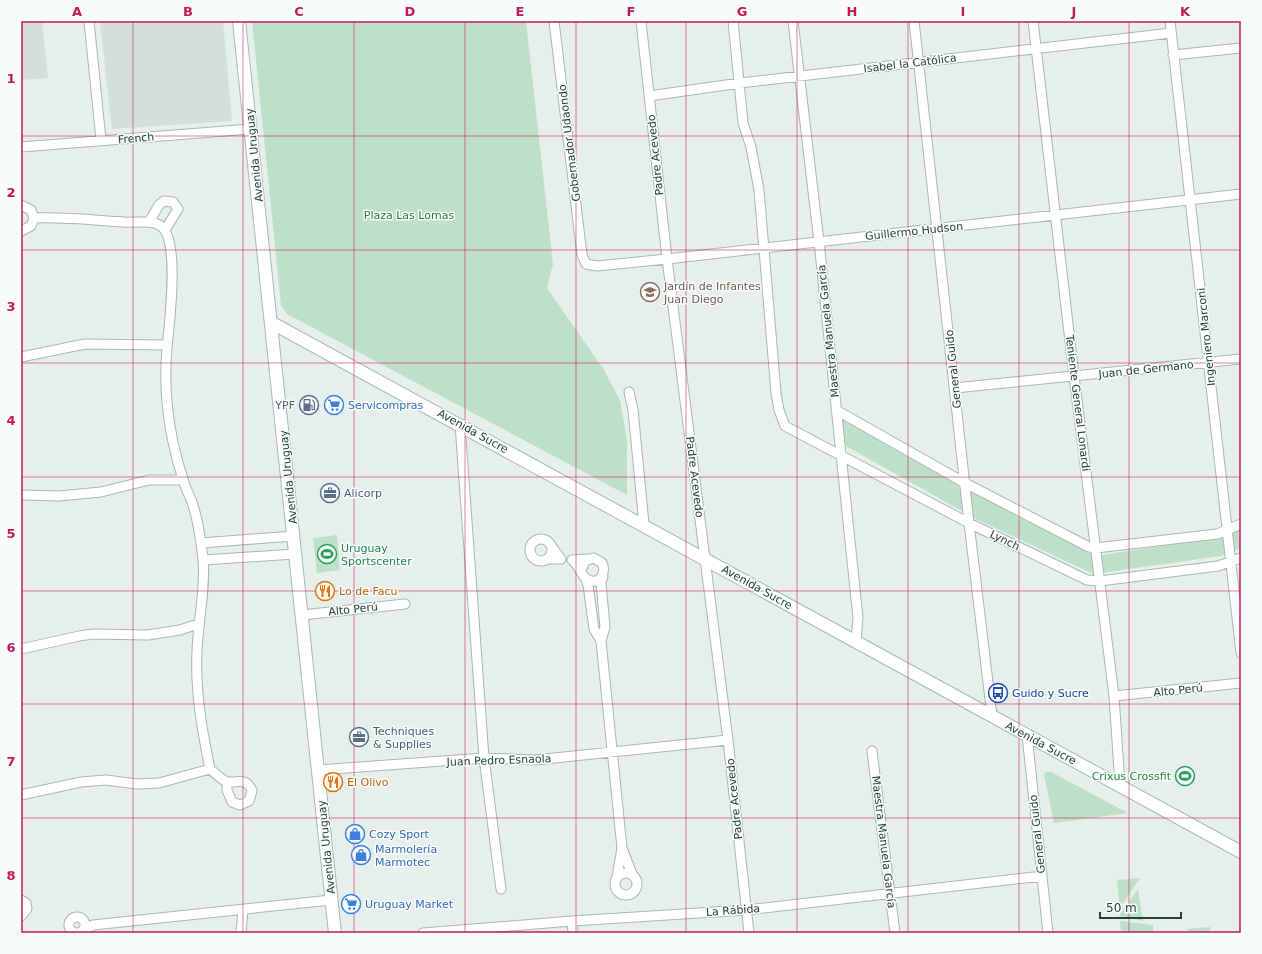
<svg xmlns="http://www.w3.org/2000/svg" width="1262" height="954" font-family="'DejaVu Sans',sans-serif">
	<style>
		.built { fill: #d4dfda }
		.park { fill: #bfe0c8 }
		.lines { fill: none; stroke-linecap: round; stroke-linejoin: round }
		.minor-casing { stroke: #a8b8b2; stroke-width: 11 }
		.secondary-casing { stroke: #a4bbb3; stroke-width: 14 }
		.minor { stroke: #fff; stroke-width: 9 }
		.secondary { stroke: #fff; stroke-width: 12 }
		.grid { fill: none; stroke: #c2185b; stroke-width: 1; stroke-opacity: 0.55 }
		.labels { text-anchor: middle; stroke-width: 3; stroke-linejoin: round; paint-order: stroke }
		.street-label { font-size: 11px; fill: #24423a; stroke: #f7fbf9 }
		.park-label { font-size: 11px; fill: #2d7a4b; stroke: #f7fbf9 }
		.education-label { font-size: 11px; fill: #785e54; stroke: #f7fbf9; text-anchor: start }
		.service-label { font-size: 11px; fill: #4e5e75; stroke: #f7fbf9; text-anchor: start }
		.shop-label { font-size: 11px; fill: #366cbe; stroke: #f7fbf9; text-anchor: start }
		.leisure-label { font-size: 11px; fill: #27864d; stroke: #f7fbf9; text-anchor: start }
		.food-label { font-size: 11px; fill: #c56008; stroke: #f7fbf9; text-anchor: start }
		.transit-label { font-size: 11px; fill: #164399; stroke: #f7fbf9; text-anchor: start }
		.neatline { fill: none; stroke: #c2185b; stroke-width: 1.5 }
		.grid-label { font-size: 13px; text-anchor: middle; font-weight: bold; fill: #c2185b }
	</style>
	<rect width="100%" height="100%" fill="#e6efeb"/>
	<path class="built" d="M21,21H42L48,78L21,80Z
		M100,21H223L232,121L112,129Z"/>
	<path class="park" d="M252,21H526L553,264L547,288L604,370L620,400L627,440V495L287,314L281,305Z
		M841,419L964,487L1095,556L1220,537L1241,528V548L1221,556L1093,574L974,518L846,446Z
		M337,535L340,570L317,573L313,538Z
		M1046,772H1051L1128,813L1054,823L1044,775Z
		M1140,878L1120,908L1117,880Z
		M1138,889L1143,921L1119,916Z
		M1120,921L1153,925V932L1121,933Z
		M1210,927V933H1191L1186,929Z"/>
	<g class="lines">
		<g class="minor-casing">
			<path id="minor" d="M89,21L101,140
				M554,21L582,255L586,264L597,266L667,259L1241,194
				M641,21L667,259L728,740L749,933
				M733,21L743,123L751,147L759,190L776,393L779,410L785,426L969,523L1087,580L1100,581L1218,566L1241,558
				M793,21L819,242L858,618L856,641
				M914,21L969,523L992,716
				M1033,21L1074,376L1114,696L1120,785
				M1170,21L1241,653
				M1173,55L1241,48
				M649,96L740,83L1171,33
				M21,147L251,129
				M21,205L31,210L34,218L31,226L21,231
				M34,218C64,217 93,220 123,222C135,223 153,219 162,227C180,243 169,325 167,348C163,393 169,436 183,479C185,488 190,496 193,505C198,521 201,541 203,559C206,589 198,620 197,651C195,691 202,730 210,769C215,773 220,778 225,781C234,785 246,775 252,791L249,801L240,805L232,802L227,790V782
				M149,222L159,205L164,201L173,202L178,209L165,230
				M21,357L85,344L167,345
				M955,388L1241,359
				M629,392L633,410L644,524
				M836,410L965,483L1089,547L1096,548L1217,534L1241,524
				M460,424L484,758L501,889
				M21,495L59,496L101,492L149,480H183
				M530 550a11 11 0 1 1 22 0a11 11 0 1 1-22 0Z
				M201,543L294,536
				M548,559H561L552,547
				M203,560L295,554
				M581,570L585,561L594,558L602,563C607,572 599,587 587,579C581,576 580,566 572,560L589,559
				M586,579L588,585L594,629L601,641L605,627L601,583L603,576
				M302,615L405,604
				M601,641L622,848
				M21,649L79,636L93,634L148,635L180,630L198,624
				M1114,696L1241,683
				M1027,735L1048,933
				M872,751L895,933
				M318,770L484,758L535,760L728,740
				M21,795L81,782L106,780L137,784L159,783L210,769
				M615 884a11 11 0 1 1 22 0a11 11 0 1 1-22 0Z
				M617,877L622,848L632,874
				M21,900L26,903L27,909L21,916
				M69 925a8 8 0 1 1 16 0a8 8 0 1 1-16 0Z
				M572,921L573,933
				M82,931L93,925L331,900
				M241,933L243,910
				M423,933L572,921L746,910L1042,876"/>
		</g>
		<g class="secondary-casing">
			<path id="secondary" d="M239,21L335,933
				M272,323L1241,852"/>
		</g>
		<use href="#minor" class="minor"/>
		<use href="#secondary" class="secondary"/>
	</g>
	<path class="grid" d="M133,21V933M243,21V933M354,21V933M465,21V933M576,21V933M686,21V933M797,21V933M908,21V933M1019,21V933M1129,21V933M21,136H1241M21,250H1241M21,363H1241M21,477H1241M21,591H1241M21,704H1241M21,818H1241"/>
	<defs>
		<g id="school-ring" transform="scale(1)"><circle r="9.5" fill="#f7fbf9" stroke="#8d6e63" stroke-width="1.5"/><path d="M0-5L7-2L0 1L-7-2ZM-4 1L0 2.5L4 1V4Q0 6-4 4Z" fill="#8d6e63"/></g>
		<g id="fuel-ring" transform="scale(1)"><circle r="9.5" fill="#f7fbf9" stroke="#5c6f8a" stroke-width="1.5"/><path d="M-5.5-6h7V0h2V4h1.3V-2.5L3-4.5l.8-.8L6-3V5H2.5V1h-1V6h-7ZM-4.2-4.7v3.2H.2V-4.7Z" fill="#5c6f8a"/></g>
		<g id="supermarket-ring" transform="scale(1)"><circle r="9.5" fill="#f7fbf9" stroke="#3f7fe0" stroke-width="1.5"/><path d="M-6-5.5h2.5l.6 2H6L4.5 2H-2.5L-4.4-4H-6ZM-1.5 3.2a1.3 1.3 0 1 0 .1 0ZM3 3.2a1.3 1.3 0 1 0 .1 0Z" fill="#3f7fe0"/></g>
		<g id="office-ring" transform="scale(1)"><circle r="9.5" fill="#f7fbf9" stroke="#5c6f8a" stroke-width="1.5"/><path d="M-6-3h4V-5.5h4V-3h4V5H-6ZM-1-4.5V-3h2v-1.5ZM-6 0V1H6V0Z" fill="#5c6f8a"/></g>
		<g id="stadium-ring" transform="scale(1)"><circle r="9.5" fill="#f7fbf9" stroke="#2e9e5b" stroke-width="1.5"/><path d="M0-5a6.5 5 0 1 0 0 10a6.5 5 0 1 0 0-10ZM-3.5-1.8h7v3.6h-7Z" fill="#2e9e5b"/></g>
		<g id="restaurant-ring" transform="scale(1)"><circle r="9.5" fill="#f7fbf9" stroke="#e8710a" stroke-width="1.5"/><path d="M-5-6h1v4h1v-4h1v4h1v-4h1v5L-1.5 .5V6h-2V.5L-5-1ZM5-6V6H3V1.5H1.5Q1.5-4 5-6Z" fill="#e8710a"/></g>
		<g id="bus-ring" transform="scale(1)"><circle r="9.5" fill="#f7fbf9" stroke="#1a4fb4" stroke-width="1.5"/><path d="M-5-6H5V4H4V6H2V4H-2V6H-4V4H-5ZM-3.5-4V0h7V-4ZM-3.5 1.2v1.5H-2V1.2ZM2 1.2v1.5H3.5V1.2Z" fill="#1a4fb4"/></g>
		<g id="shop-ring" transform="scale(1)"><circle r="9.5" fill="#f7fbf9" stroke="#3f7fe0" stroke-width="1.5"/><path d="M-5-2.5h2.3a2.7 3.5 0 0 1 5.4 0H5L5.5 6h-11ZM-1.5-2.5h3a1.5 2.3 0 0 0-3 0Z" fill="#3f7fe0"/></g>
	</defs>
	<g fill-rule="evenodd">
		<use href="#school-ring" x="650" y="292"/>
		<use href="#fuel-ring" x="309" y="405"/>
		<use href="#supermarket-ring" x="334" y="405"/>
		<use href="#office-ring" x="330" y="493"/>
		<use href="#stadium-ring" x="327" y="554"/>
		<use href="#restaurant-ring" x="325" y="591"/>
		<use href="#bus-ring" x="998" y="693"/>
		<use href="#office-ring" x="359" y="737"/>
		<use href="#stadium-ring" x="1185" y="776"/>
		<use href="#restaurant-ring" x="333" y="782"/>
		<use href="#shop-ring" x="355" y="834"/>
		<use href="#shop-ring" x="361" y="855"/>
		<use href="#supermarket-ring" x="351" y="904"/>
	</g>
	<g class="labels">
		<g class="street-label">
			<text transform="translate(910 63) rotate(-7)" y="4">Isabel la Católica</text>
			<text transform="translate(136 138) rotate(-5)" y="4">French</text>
			<text transform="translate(569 143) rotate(-97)" y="4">Gobernador Udaondo</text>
			<text transform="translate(254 155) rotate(-96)" y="4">Avenida Uruguay</text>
			<text transform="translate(655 155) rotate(-96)" y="4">Padre Acevedo</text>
			<text transform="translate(914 231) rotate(-6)" y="4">Guillermo Hudson</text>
			<text transform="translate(828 331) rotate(-96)" y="4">Maestra Manuela García</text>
			<text transform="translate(1206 337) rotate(-96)" y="4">Ingeniero Marconi</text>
			<text transform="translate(953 369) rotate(-96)" y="4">General Guido</text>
			<text transform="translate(1146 369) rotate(-6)" y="4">Juan de Germano</text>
			<text transform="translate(1078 403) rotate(83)" y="4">Teniente General Lonardi</text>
			<text transform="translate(473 431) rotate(29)" y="4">Avenida Sucre</text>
			<text transform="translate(288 477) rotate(-96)" y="4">Avenida Uruguay</text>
			<text transform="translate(695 477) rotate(83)" y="4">Padre Acevedo</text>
			<text transform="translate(1005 540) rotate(26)" y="4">Lynch</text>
			<text transform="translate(757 587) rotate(29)" y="4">Avenida Sucre</text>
			<text transform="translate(353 609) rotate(-6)" y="4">Alto Perú</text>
			<text transform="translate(1178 690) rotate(-6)" y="4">Alto Perú</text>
			<text transform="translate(1041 743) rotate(28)" y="4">Avenida Sucre</text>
			<text transform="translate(499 760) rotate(-2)" y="4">Juan Pedro Esnaola</text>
			<text transform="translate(734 799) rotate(-96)" y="4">Padre Acevedo</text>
			<text transform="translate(1037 834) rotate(-96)" y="4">General Guido</text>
			<text transform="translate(884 842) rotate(83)" y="4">Maestra Manuela García</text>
			<text transform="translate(326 847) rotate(-96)" y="4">Avenida Uruguay</text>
			<text transform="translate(733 910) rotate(-4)" y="4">La Rábida</text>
		</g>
		<g class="park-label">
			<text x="409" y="219">Plaza Las Lomas</text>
		</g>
		<g class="education-label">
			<text x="664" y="290">Jardín de Infantes<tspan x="664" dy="13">Juan Diego</tspan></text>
		</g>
		<g class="service-label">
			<text x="295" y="409" text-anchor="end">YPF</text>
			<text x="344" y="497">Alicorp</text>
			<text x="373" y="735">Techniques<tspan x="373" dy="13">&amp; Supplies</tspan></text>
		</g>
		<g class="shop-label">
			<text x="348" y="409">Servicompras</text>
			<text x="369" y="838">Cozy Sport</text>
			<text x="375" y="853">Marmolería<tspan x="375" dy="13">Marmotec</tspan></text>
			<text x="365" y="908">Uruguay Market</text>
		</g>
		<g class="leisure-label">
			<text x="341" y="552">Uruguay<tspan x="341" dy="13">Sportscenter</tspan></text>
			<text x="1171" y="780" text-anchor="end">Crixus Crossfit</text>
		</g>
		<g class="food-label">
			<text x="339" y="595">Lo de Facu</text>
			<text x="347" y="786">El Olivo</text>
		</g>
		<g class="transit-label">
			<text x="1012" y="697">Guido y Sucre</text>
		</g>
	</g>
	<rect width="1262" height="954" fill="none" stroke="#f7fbf9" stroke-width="44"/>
	<path d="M1100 912v6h81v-6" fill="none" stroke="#24423a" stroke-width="2"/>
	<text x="1106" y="912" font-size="12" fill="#24423a" stroke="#f7fbf9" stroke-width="3" paint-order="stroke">50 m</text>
	<rect x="22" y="22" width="1218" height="910" class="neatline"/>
	<g class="grid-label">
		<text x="77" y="16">A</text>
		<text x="188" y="16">B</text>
		<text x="299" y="16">C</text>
		<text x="410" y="16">D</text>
		<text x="520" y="16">E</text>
		<text x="631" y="16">F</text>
		<text x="742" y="16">G</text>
		<text x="852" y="16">H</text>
		<text x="963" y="16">I</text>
		<text x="1074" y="16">J</text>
		<text x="1185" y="16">K</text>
		<text x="11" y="83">1</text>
		<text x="11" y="197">2</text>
		<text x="11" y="311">3</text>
		<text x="11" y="425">4</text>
		<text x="11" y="538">5</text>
		<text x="11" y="652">6</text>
		<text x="11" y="766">7</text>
		<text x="11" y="880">8</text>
	</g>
</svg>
